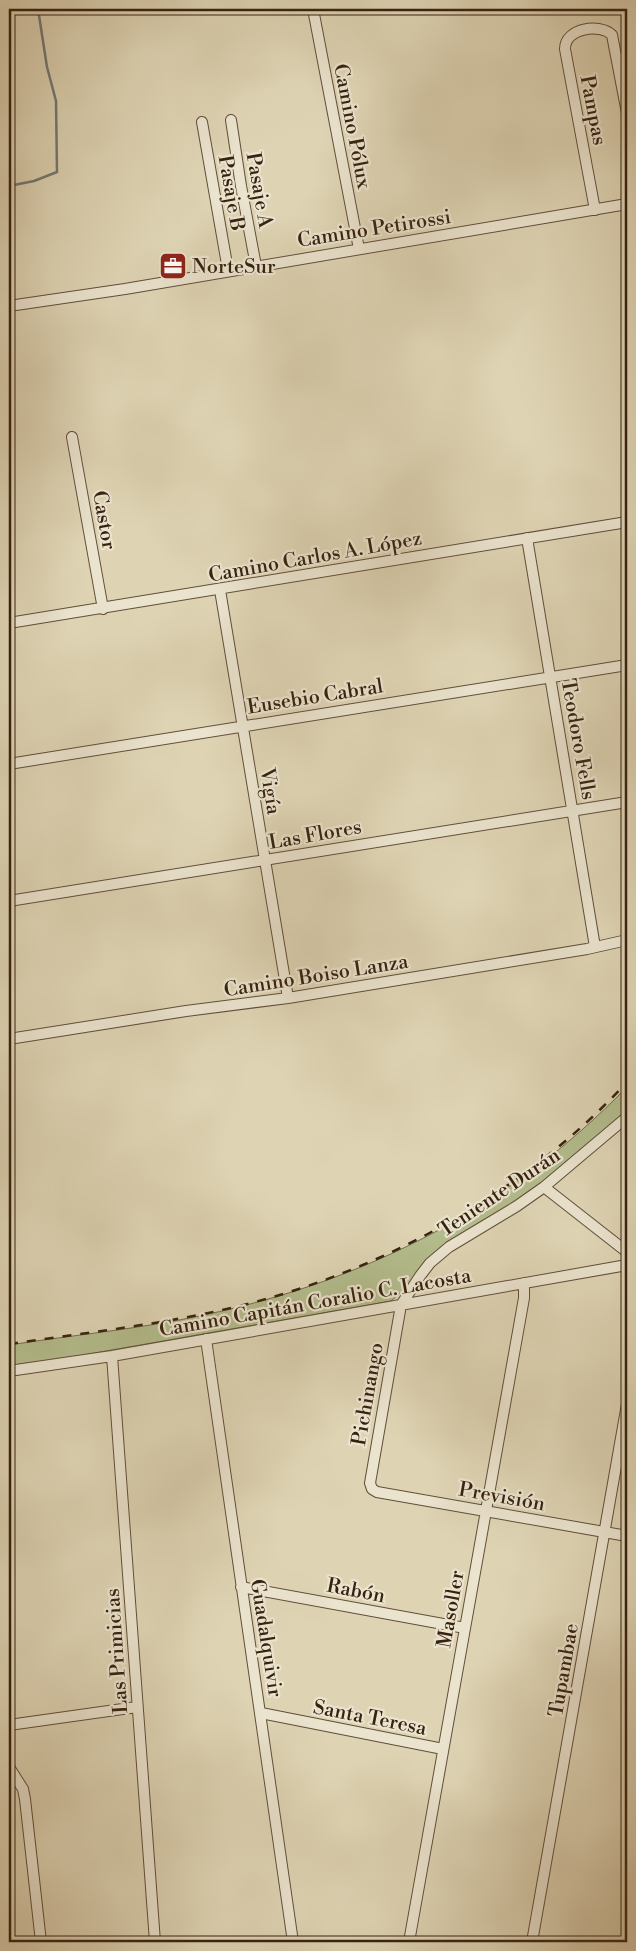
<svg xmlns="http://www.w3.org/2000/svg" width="636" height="1951" font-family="'Libre Bodoni',serif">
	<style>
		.grass { fill: #b3bc8c; stroke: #756f4e }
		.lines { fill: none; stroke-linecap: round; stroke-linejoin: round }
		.stream { stroke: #727a75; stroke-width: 2.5 }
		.minor-casing { stroke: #614e39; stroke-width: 12 }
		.minor { stroke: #eae3ce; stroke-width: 10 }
		.rail { stroke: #372210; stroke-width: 2.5; stroke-dasharray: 9 9; stroke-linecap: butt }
		.labels { text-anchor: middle; stroke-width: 4.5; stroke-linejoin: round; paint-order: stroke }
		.street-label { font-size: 20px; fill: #372210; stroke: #eae3ce }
		.poi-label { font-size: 20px; fill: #372210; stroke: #eae3ce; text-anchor: start }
	</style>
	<rect width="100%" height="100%" fill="#ded4b4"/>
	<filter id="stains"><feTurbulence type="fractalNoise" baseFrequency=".004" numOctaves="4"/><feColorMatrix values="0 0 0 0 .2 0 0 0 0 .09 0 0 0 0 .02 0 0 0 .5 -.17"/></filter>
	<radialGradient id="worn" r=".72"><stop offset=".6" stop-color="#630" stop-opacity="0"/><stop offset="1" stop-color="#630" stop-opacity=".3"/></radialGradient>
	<path class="grass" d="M627,1087V1113L548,1180L476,1228L391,1301L9,1368V1345C73,1335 140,1329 204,1315C368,1280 509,1208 627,1087Z"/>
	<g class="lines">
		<path class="stream" d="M9,186L34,181L57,172L56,101L47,67L38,9"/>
		<g class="minor-casing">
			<path id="minor" d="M313,9L359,249
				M231,120L241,186L256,266
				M202,122L228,270
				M595,210L565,49C565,28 600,23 612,35L627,113
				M9,306L125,289L627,204
				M72,437L103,609
				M527,538L595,947
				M220,590L288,998
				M9,623L627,522
				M9,764L627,665
				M9,901L627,802
				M9,1039L186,1011L288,998L587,949L627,940
				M627,1117L544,1187L517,1206L449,1247L430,1263L420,1276L401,1305L370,1483L372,1489L377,1492L627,1536
				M544,1187L627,1252
				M206,1339L293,1942
				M112,1356L155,1942
				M9,1371L112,1356L627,1265
				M241,1587L465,1628
				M261,1713L443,1749
				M9,1725L137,1707
				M9,1767L23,1789L25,1799L41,1942
				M409,1942L524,1298V1283
				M532,1942L627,1404"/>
		</g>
		<use href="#minor" class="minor"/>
		<path class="rail" d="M9,1344C97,1331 187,1322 273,1297C406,1258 533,1184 627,1082"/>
	</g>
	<defs>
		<g id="office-square" transform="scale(1.4375)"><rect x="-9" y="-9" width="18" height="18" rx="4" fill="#8f2418" stroke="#eae3ce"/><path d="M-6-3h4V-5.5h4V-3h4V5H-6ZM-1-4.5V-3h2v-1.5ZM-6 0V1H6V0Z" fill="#fff"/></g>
	</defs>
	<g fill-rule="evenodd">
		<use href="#office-square" x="173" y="266"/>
	</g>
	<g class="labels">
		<g class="street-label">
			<text transform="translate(594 110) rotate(79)" y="7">Pampas</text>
			<text transform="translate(353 126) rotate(79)" y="7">Camino Pólux</text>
			<text transform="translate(260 190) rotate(80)" y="7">Pasaje A</text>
			<text transform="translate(232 193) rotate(80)" y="7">Pasaje B</text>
			<text transform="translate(374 228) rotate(-9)" y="7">Camino Petirossi</text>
			<text transform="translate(105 520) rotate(80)" y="7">Castor</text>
			<text transform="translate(315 556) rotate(-10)" y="7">Camino Carlos A. López</text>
			<text transform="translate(315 696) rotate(-9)" y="7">Eusebio Cabral</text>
			<text transform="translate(579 739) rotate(80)" y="7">Teodoro Fells</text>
			<text transform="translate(271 791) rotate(81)" y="7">Vigía</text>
			<text transform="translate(315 834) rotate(-10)" y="7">Las Flores</text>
			<text transform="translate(316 975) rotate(-9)" y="7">Camino Boiso Lanza</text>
			<text transform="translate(499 1192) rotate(-34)" y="7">Teniente Durán</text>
			<text transform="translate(315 1302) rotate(-10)" y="7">Camino Capitán Coralio C. Lacosta</text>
			<text transform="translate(367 1394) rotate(-80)" y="7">Pichinango</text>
			<text transform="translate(502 1496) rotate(10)" y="7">Previsión</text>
			<text transform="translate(356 1590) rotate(11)" y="7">Rabón</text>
			<text transform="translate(450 1609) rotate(-80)" y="7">Masoller</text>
			<text transform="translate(267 1638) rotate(81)" y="7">Guadalquivir</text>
			<text transform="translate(116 1651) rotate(-94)" y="7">Las Primicias</text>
			<text transform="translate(563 1670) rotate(-80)" y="7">Tupambae</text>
			<text transform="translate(370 1717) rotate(11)" y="7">Santa Teresa</text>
		</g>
		<g class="poi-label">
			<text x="192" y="273">NorteSur</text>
		</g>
	</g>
	<rect width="636" height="1951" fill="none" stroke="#ded4b4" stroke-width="30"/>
	<rect x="10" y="10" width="616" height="1931" fill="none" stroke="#372210" stroke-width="2.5"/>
	<rect x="15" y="15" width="606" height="1921" fill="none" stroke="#372210"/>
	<rect width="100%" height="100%" filter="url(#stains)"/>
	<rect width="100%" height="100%" fill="url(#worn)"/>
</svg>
